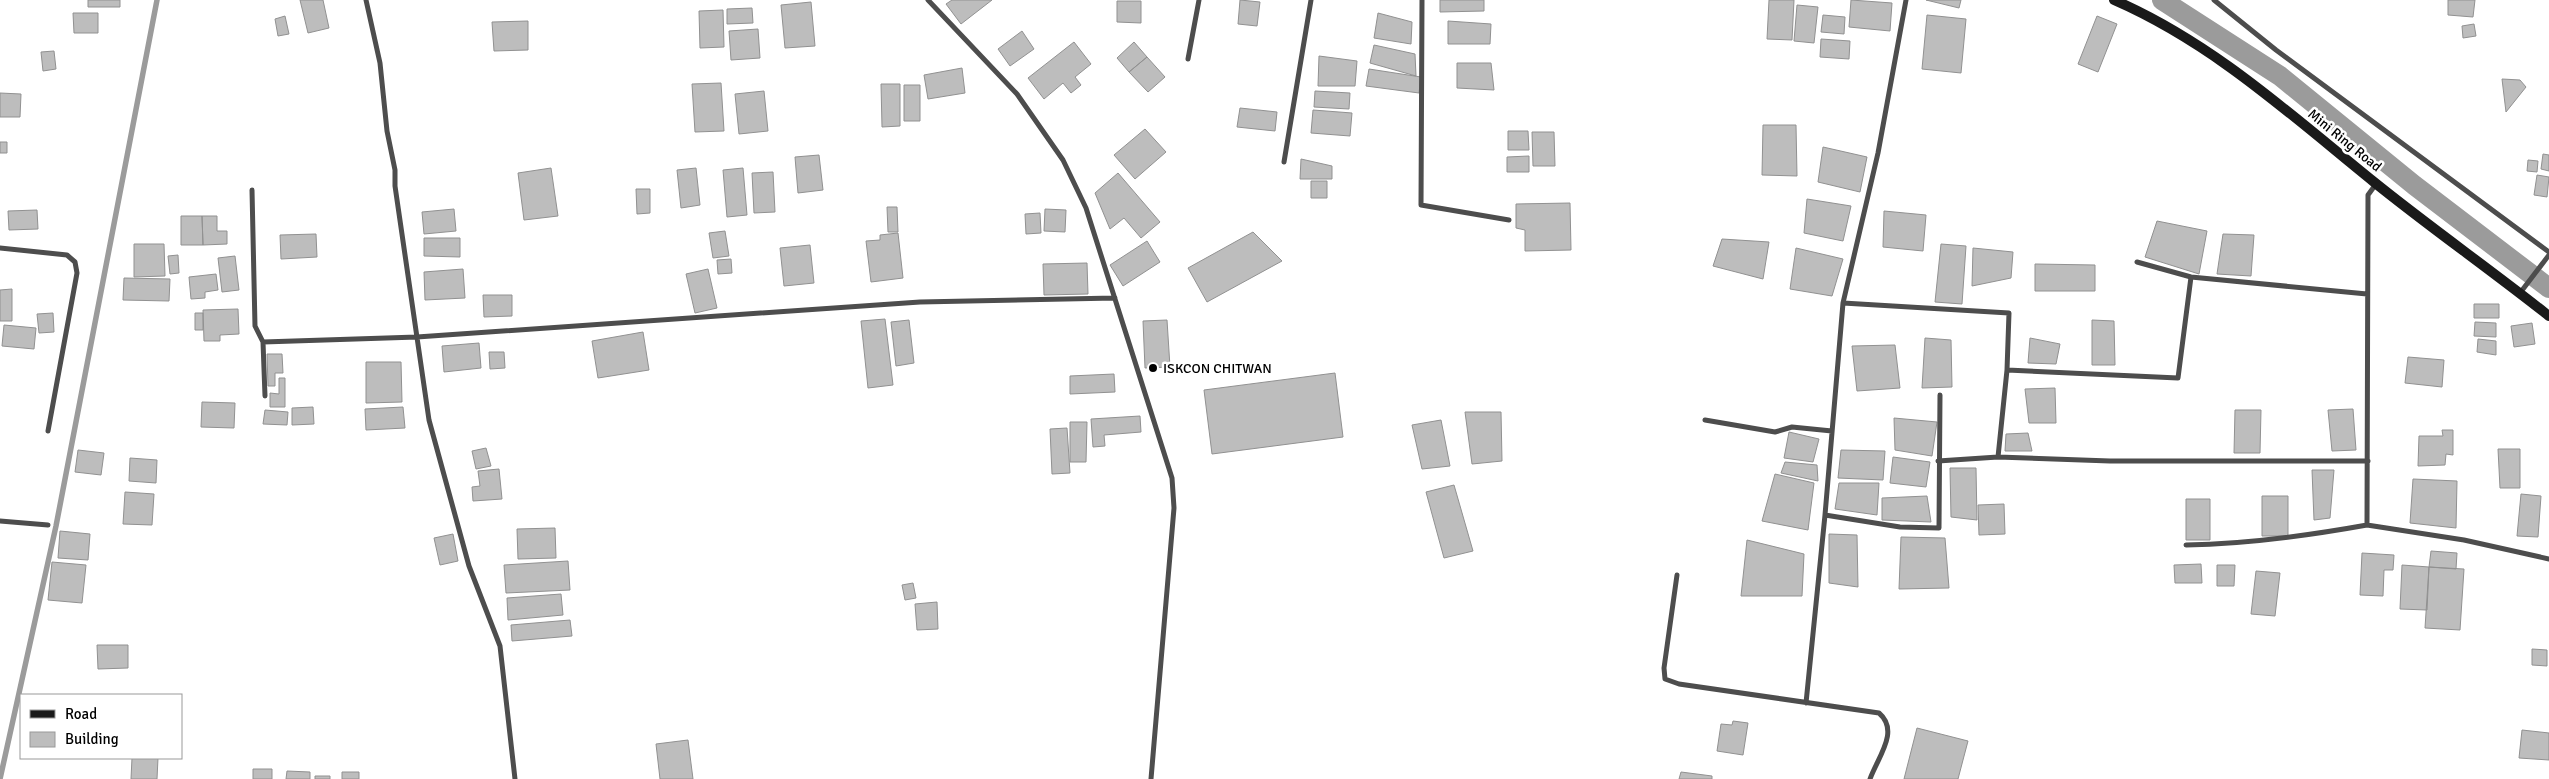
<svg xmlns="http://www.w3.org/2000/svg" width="2549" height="779" font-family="Signika,sans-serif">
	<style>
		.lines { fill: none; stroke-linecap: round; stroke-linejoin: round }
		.stream { stroke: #9b9b9b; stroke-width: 5.5 }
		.canal { stroke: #9b9b9b; stroke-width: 20 }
		.building { fill: #bdbdbd; stroke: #919191 }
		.minor { stroke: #4d4d4d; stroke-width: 5 }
		.secondary { stroke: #1a1a1a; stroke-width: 10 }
		.poi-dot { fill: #000; stroke: #fff; stroke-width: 2 }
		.labels { text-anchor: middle; stroke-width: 5; stroke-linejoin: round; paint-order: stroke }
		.street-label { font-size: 14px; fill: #000; stroke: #fff }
		.poi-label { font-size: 14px; fill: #000; stroke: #fff; text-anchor: start }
	</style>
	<rect width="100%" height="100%" fill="#fff"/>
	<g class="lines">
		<path class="stream" d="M0,779L56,526L157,0"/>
		<path class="canal" d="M2162,0L2280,76L2414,185L2549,288"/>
	</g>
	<path class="building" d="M88,0H120V7H88Z
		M300,0H323L329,28L308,33Z
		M952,0H992L961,24L946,4Z
		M1240,0L1260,2L1257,26L1238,24Z
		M1440,0H1484V11L1440,12Z
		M1769,0H1794L1792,40L1767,39Z
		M1851,0L1892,3L1890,31L1849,27Z
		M1926,0H1961L1959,8Z
		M2448,0H2475L2473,17L2448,15Z
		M1117,1H1141V23L1117,22Z
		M811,2L815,46L785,48L781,5Z
		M1797,5L1818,7L1814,43L1794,41Z
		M752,8L753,23L727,24V9Z
		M723,10L724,47L700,48L699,11Z
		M73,13H98V33H74Z
		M1378,13L1412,22L1411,44L1374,38Z
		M1823,15L1845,17L1844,34L1821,32Z
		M1927,15L1966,19L1961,73L1922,69Z
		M285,16L289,34L278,36L275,19Z
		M2097,16L2117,24L2098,72L2078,64Z
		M528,21V50L494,51L492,22Z
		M1448,21L1491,24L1490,44H1448Z
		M2474,24L2476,36L2463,38L2462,26Z
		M758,29L760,58L731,60L729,31Z
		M1022,31L1034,49L1010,66L998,49Z
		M1821,39L1850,41L1849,59L1820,57Z
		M1074,42L1091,64L1075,77L1081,85L1071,93L1063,83L1044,99L1028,78Z
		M1134,42L1147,57L1129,72L1117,58Z
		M1374,45L1415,54L1416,76L1370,63Z
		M54,51L56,69L43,71L41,52Z
		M1319,56L1357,61L1355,86H1318Z
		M1147,57L1165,77L1148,92L1129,72Z
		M1457,63H1491L1494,90L1457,88Z
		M962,68L965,93L928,99L924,75Z
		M1369,69L1421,77L1419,93L1366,86Z
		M2502,79L2520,80L2526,87L2506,112Z
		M721,83L724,131L695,132L692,84Z
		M881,84H900V126L882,127Z
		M904,85H920V121H904Z
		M764,91L768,131L739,134L735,94Z
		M1315,91L1350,93L1349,109L1314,107Z
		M0,93L21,94L20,117H0Z
		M1240,108L1277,112L1275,131L1237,127Z
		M1313,110L1352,113L1350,136L1311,133Z
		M1763,125H1796L1797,176L1762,175Z
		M1145,129L1166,152L1135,179L1114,155Z
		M1508,131H1528L1529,150H1508Z
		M1532,132H1554L1555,166H1533Z
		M0,142H7V153H0Z
		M1823,147L1867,157L1860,192L1818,182Z
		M2543,154L2549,155V171L2541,169Z
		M819,155L823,190L798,193L795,157Z
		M1529,156V172H1507V157Z
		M1301,159L1332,166V179H1300Z
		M2528,160L2538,161L2537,172L2527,171Z
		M551,168L558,216L524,220L518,173Z
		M696,168L700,205L681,208L677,170Z
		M743,168L747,215L727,217L723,170Z
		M773,172L775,212L754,213L752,173Z
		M1118,173L1160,222L1141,238L1124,218L1110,229L1095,193Z
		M2537,175L2549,177L2547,197L2534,195Z
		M1311,181H1327V198H1311Z
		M636,189H650V213L637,214Z
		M1807,199L1851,206L1843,241L1804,233Z
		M1570,203L1571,250L1525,251V230L1516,228V204Z
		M887,207H897L898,232H888Z
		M454,209L456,231L424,234L422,212Z
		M1045,209L1066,210L1065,232L1044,231Z
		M37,210L38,229L9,230L8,211Z
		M1884,211L1926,215L1923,251L1883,247Z
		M1040,213L1041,233L1026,234L1025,214Z
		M181,216H202L203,245H181Z
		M202,216H217V231H227V244L203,245Z
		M2157,221L2207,231L2199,274L2145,257Z
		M725,231L729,256L713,258L709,233Z
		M1253,232L1282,261L1207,302L1188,268Z
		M898,233L903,278L871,282L866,241L880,240V235Z
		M316,234L317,257L281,259L280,235Z
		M2223,234L2254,235L2251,276L2217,274Z
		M424,238H460V257L424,256Z
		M1722,239L1769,242L1763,279L1713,266Z
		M1147,241L1160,262L1123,286L1110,265Z
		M134,244H164L165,276L134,277Z
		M1941,244L1966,246L1962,304L1935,302Z
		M810,245L814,283L784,286L780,248Z
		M1796,248L1843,259L1832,296L1790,289Z
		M1973,248L2013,252L2011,278L1972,286Z
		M178,255L179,273L170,274L168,256Z
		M235,256L239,290L222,292L218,258Z
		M731,259L732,273L718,274L717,260Z
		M1087,263L1088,294L1044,295L1043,264Z
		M2035,264L2095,265V291H2035Z
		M463,269L465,298L425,300L424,272Z
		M708,269L717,308L695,313L686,274Z
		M216,274L218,290L205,292V298L191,299L189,277Z
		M124,278L170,279L169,301L123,300Z
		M12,289V321H0V290Z
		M483,295H512V316L484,317Z
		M2474,304H2499V318H2474Z
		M238,309L239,334L220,335V341H204L203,310Z
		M53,313L54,332L39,333L37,314Z
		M195,313H203V330H195Z
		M885,319L893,385L868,388L861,321Z
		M909,320L914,363L896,366L891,322Z
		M1167,320L1170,367L1145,368L1143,321Z
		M2092,320L2114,321L2115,365H2092Z
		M2475,322L2496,323V337L2474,336Z
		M2532,323L2535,344L2514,347L2511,326Z
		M4,325L36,328L34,349L2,346Z
		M643,332L649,370L598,378L592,341Z
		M1925,338L1951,340L1952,387L1922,388Z
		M2030,338L2060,344L2056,364L2028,363Z
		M2478,339L2496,341V355L2477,352Z
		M479,343L481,368L444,372L442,346Z
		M1895,345L1900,388L1857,391L1852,346Z
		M489,352H504L505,368L490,369Z
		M267,354H282L283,373H275V386H268Z
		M2408,357L2444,360L2442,387L2405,383Z
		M366,362H401L402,402L366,403Z
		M1335,373L1343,437L1212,454L1204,390Z
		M1114,374L1115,392L1070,394V376Z
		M279,378H285V407H270V393L279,394Z
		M2055,388L2056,423H2029L2025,389Z
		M202,402L235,403L234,428L201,427Z
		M313,407L314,424L292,425V408Z
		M403,407L405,428L366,430L365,409Z
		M2353,409L2356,450L2332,451L2328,410Z
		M265,410L288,412L287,425L263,424Z
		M2235,410H2261L2260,453H2234Z
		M1465,412H1501L1502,461L1472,464Z
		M1140,416L1141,432L1104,435L1105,446L1093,447L1091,419Z
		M1894,418L1937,422L1932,456L1895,450Z
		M1441,420L1450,466L1422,469L1412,425Z
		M1070,422H1087L1086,462H1070Z
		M1067,428L1070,473L1052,474L1050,429Z
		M2442,430H2453V455L2446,454L2445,465L2418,466L2419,436H2443Z
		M1789,432L1819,439L1813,462L1784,458Z
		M2028,433L2032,451H2005L2006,434Z
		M486,448L491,466L476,469L472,451Z
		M2498,449H2520V488H2500Z
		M78,450L104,453L101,475L75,472Z
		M1841,450L1885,451L1883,480L1838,478Z
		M1893,457L1930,462L1926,487L1890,483Z
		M130,458L157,460L156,483L129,481Z
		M1785,462L1817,465L1818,481L1781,473Z
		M1950,468H1976L1977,520L1951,517Z
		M499,469L502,499L473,501L472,487L480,486L478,471Z
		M2312,470H2334L2330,518L2314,520Z
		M1775,474L1814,483L1808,530L1762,521Z
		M2413,479L2457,481L2456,528L2410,523Z
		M1839,483H1879L1877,515L1835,509Z
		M1454,485L1473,551L1444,558L1426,492Z
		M125,492L154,494L152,525L123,524Z
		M2521,494L2541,496L2538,537L2517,536Z
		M1927,496L1931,522L1882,520V498Z
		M2262,496H2288V536H2262Z
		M2186,499H2210V540H2186Z
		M2004,504L2005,534L1979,535L1978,505Z
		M555,528L556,558L518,559L517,529Z
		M60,531L90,534L88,560L58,558Z
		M453,534L458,561L440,565L434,538Z
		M1829,534L1857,535L1858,587L1829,583Z
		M1901,537L1945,538L1949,588L1899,589Z
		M1747,540L1804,554L1802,596H1741Z
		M2431,551L2457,553L2456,569L2429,567Z
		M2362,553L2394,555L2393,570H2384L2383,596L2360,595Z
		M568,561L570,590L506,593L504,565Z
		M52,562L86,565L82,603L48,600Z
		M2201,564L2202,583H2175L2174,565Z
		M2217,565H2235L2234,586H2217Z
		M2402,565L2429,567L2427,610L2400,609Z
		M2429,567L2464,569L2460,630L2425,628Z
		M2256,571L2280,573L2275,616L2251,614Z
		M913,583L916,598L905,600L902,585Z
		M561,594L563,615L508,620L507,598Z
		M937,602L938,629L917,630L915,604Z
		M570,620L572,636L512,641L511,625Z
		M97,645H128V668L98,669Z
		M2532,649L2547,650V666L2532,665Z
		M1733,721L1748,723L1743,755L1717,751L1721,724L1732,725Z
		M1917,728L1968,741L1958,779H1904Z
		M2522,730L2549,733V760L2519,758Z
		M688,740L693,779H660L656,744Z
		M132,758H158L157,779H131Z
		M253,769H272V779H253Z
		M287,771L310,772V779H286Z
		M342,772H359V779H342Z
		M1681,772L1712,776V779H1679Z
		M315,776H330V779H315Z"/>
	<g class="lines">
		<path class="minor" d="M366,0L380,63L387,131L395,170V186L429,420L469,566L500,646L515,779
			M928,0L1017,94L1063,160L1086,208L1172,478L1174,508L1151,779
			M1422,0L1421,205L1509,220
			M2214,0L2276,50L2549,252
			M1188,59L1199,0
			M1284,162L1311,0
			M2376,184L2368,195L2367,525L2464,540L2549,559
			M252,190L255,326L263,342
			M0,248L67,255L75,262L77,273L48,431
			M2137,262L2191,277L2367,294
			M2520,293L2549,255
			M1843,303L2009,313L2007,370L1998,457
			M2007,370L2178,378L2191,277
			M265,396L263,342L417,337L920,302L1115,298
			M1705,420L1775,432L1792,427L1832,431
			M1938,461L1998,457L2110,461H2368
			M1825,515L1900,527L1939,528L1940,395
			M0,521L48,525
			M2186,545C2247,544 2306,536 2367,525
			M1677,575L1664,668L1665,679L1679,684L1879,713C1900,731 1878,757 1870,779
			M1806,703L1825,515L1843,303L1878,153L1906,0"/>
		<path class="secondary" d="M2114,0C2213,43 2291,115 2374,182C2431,228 2491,270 2549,316"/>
	</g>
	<circle class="poi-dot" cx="1153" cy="368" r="5"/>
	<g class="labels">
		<g class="street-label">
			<text transform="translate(2345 140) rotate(39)" y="5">Mini Ring Road</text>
		</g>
		<g class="poi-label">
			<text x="1163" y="373">ISKCON CHITWAN</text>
		</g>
	</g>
	<rect x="20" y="694" width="162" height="65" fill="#ffffff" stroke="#999999"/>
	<rect x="30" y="710" width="25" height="8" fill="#1a1a1a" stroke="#999999"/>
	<text x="65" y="719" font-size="15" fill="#000000">Road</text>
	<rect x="30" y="732" width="25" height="15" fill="#bdbdbd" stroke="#999999"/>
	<text x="65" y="744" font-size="15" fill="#000000">Building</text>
</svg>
